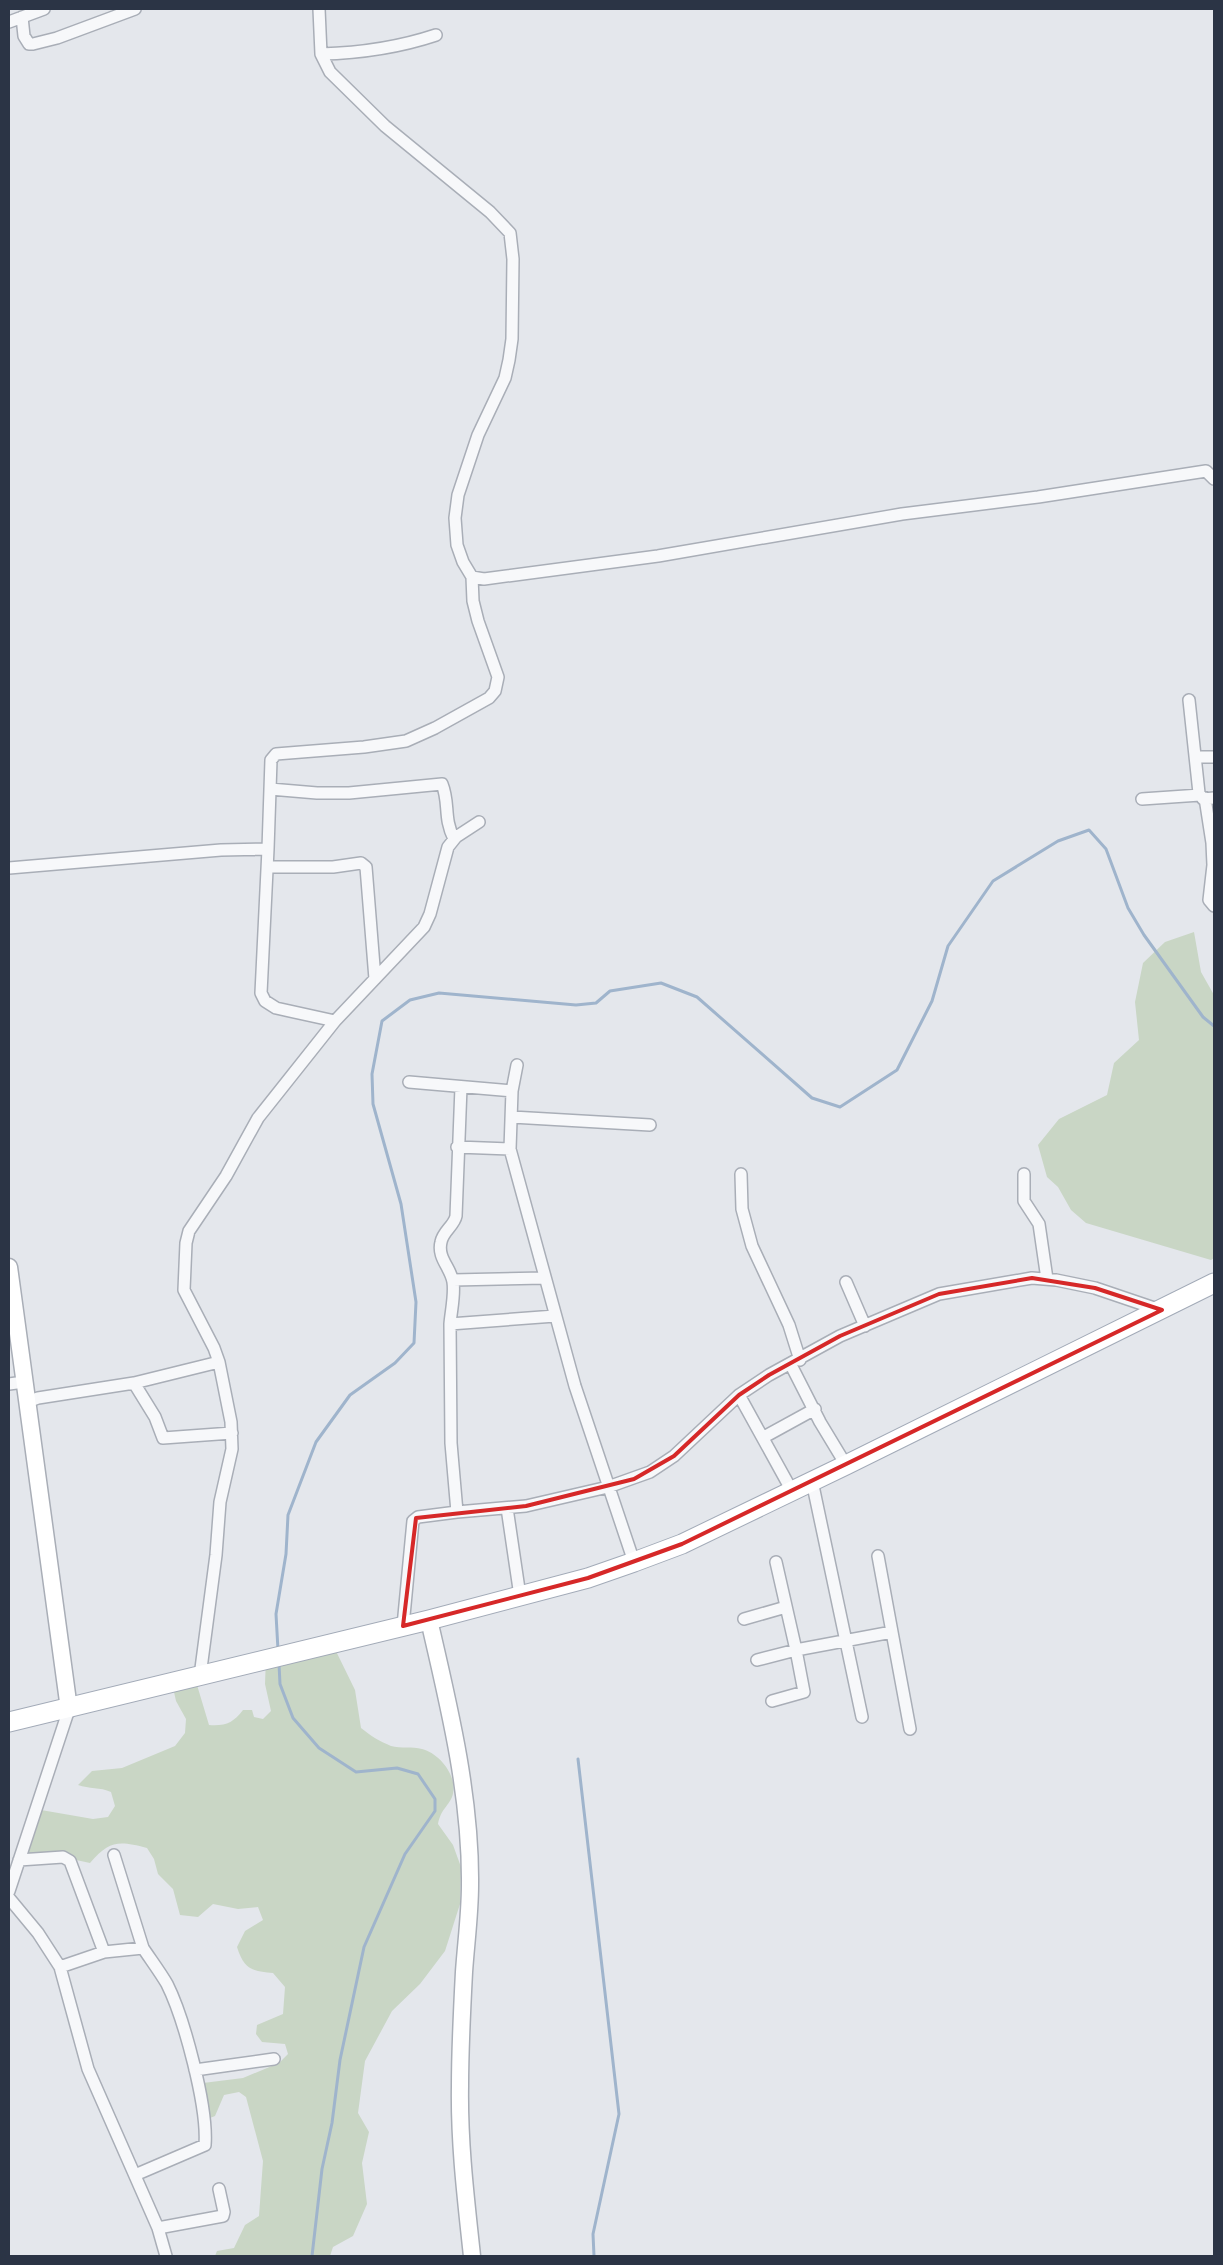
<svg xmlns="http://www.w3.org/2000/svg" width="1223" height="2265" font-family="Montserrat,sans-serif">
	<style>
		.green { fill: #c9d6c5 }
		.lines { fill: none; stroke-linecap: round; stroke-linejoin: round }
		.stream { stroke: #9fb4cc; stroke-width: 3 }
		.street-casing { stroke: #a9aeb7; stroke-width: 14 }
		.secondary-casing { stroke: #a9aeb7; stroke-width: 19 }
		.primary-casing { stroke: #a3abb8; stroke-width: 21 }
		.street { stroke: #f7f8fa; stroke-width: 11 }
		.secondary { stroke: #fff; stroke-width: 16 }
		.primary { stroke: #fff; stroke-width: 19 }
		.marked { fill: none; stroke: #d62828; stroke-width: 4; stroke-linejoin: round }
	</style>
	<rect width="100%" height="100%" fill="#e4e7ec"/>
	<path class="green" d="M1194,932L1201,972L1214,995V1258L1211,1260L1086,1223L1071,1210L1058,1187L1047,1177L1038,1145L1059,1119L1107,1095L1114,1063L1139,1040L1135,1002L1143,963L1165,942Z
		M332,1643L355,1690L361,1728C371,1736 379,1741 391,1746C401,1749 412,1746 422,1749C441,1754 459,1778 452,1797C447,1808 441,1809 438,1824L453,1845L461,1867L460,1904L445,1951L420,1984L392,2011L365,2061L358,2113L369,2132L362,2163L367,2204L353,2236L333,2247L330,2256H215L217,2251L234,2248L245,2225L259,2216L263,2161L246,2097L239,2092L224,2095L215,2116L210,2118L203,2083L243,2078L279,2063L288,2054L285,2044L262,2042L256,2034L257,2025L283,2014L285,1987L273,1973C251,1971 244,1969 237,1947L245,1931L263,1920L258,1907L238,1909L213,1904L198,1917L180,1915L173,1889L158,1874L154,1859L147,1848C119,1841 110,1840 90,1863L67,1858L20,1856L41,1810L93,1819L108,1817L115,1806L111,1792C100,1787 89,1789 78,1785L92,1771L122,1768L175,1746L185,1733L186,1719L176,1701L174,1692L197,1685L209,1725C226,1726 233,1723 243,1710H252L254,1717L263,1719L271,1711L265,1684L266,1658Z"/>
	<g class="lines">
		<path class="stream" d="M278,1650L276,1614L286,1554L288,1515L316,1442L350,1395L395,1363L414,1343L416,1302L401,1204L373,1104L372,1074L382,1021L410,1000L439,993L576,1005L596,1003L610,991L661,983L697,997L812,1098L840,1107L897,1070L932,1001L948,946L993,881L1058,841L1089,830L1106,849L1128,908L1144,935L1203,1017L1214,1026
			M279,1664L280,1684L293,1718L319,1748L356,1772L397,1768L418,1774L435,1799V1811L405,1854L364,1947L340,2060L332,2123L322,2169L312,2256
			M578,1759L619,2114L593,2234L594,2256"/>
		<g class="street-casing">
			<path id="street" d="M319,9L321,54L330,72L385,126L490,212L510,233L513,259L512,339L509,360L505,378L478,435L458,495L455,518L457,545L463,562L472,577L484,579L658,556L902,514L1038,497L1206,471L1214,479
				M22,17L24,36L29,44H33L57,38L135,9
				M9,22L44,9
				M321,54C361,53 397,48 436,35
				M1189,700L1199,793L1203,799L1214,798
				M1196,757H1214
				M270,789L317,793H349L442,784C450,804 443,817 454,839
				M1205,798L1212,843L1213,865L1209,900L1214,906
				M1142,799L1200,795
				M268,849L261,993L265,1001L276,1008L335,1021
				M268,867H333L361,863L366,867L375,979
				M9,868L221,850L268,849L271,760L276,754L364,747L406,741L435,728L489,698L495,691L498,677L478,621L473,601L472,577
				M517,1065L512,1091L510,1149L575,1386L634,1562
				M409,1082L512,1091
				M512,1117L650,1125
				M457,1147L510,1149
				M741,1174L742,1209L752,1246L789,1325L800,1360
				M1024,1174V1201L1039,1224L1047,1279
				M453,1280L544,1278
				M846,1282L865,1326
				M555,1316L450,1324L451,1443L457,1512L526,1506L608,1487L650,1472L674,1456L739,1395L769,1375L840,1336L939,1294L1032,1278L1056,1280L1095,1288L1160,1310
				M450,1324C451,1311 455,1295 453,1282C451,1268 437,1258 441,1242C443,1231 454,1226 456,1216L461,1087
				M791,1365L820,1422L846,1465
				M134,1383L219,1362
				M9,1384L24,1382
				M739,1395L792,1491
				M27,1402L38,1398L134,1383L155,1417L163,1438L232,1433
				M764,1437L815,1409
				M812,1481L862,1717
				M507,1508L520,1596
				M878,1556L892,1632
				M744,1619L786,1607
				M403,1626L413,1521L418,1517L457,1512
				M757,1660L796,1650L776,1562
				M200,1676L216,1555L220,1502L232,1449L231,1422L219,1362L214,1348L184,1290L186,1243L189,1231L226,1176L258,1118L335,1021L424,927L430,914L448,847L456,837L479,822
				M772,1701L804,1692L796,1650L892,1632L910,1729
				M114,1855L143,1948
				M19,1860L63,1857L70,1861L104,1952
				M9,1891L69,1709
				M9,1898L38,1933L60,1967L88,2069L158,2228L166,2256
				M60,1967L104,1952L143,1948C151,1960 160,1972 167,1984C184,2018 208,2107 205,2145L135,2175
				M195,2070L274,2059
				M158,2228L223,2216L224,2212L219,2189"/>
		</g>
		<g class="secondary-casing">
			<path id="secondary" d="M9,1267L69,1709
				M429,1620C449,1706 471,1796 470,1885C470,1914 466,1943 464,1972C462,2010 460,2048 460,2086C459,2143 466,2200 472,2256"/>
		</g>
		<g class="primary-casing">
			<path id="primary" d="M9,1722L429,1620L588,1578L634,1562L682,1544L846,1465L1214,1283"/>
		</g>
		<use href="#street" class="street"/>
		<use href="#secondary" class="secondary"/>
		<use href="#primary" class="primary"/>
	</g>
	<path class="marked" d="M1032,1278L1095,1288L1162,1310L682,1544L588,1578L403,1626L416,1518L526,1506L634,1479L674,1456L739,1395L769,1375L840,1336L939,1294Z"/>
	<rect width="1223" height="2265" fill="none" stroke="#2b3445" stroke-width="20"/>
</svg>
